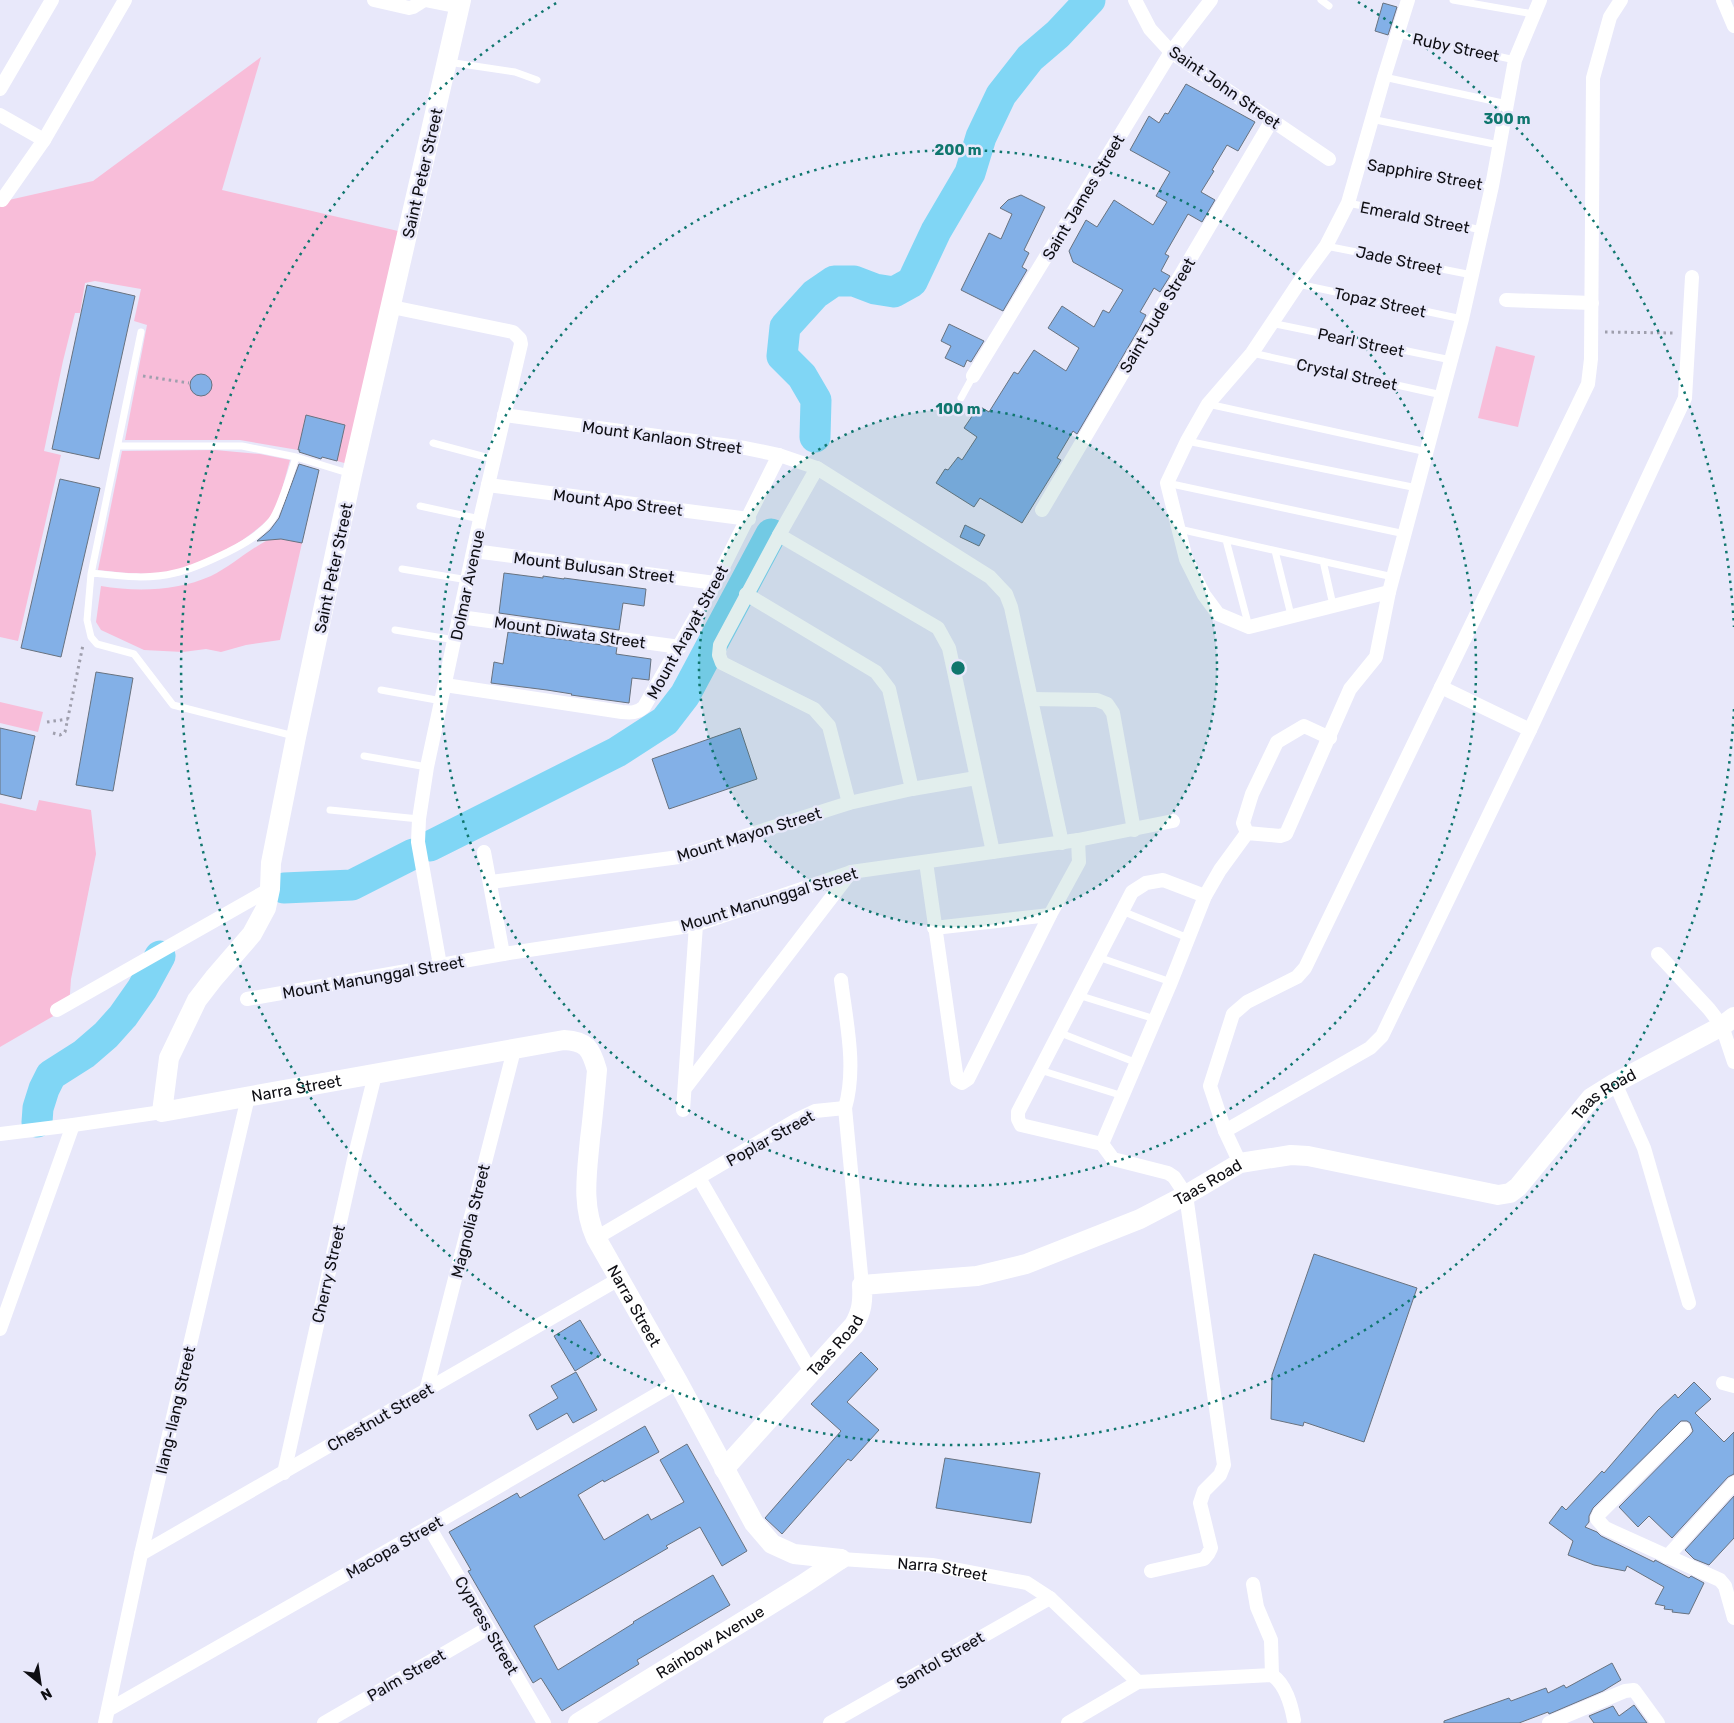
<svg xmlns="http://www.w3.org/2000/svg" width="1734" height="1723" font-family="Rubik,sans-serif">
	<style>
		.green { fill: #f8bdd9 }
		.lines { fill: none; stroke-linecap: round; stroke-linejoin: round }
		.river { stroke: #80d6f5; stroke-width: 31 }
		.building { fill: #83b0e7; stroke: #68727f }
		.path { stroke: #9f9fad; stroke-width: 3; stroke-dasharray: 2.5 4; stroke-linecap: butt }
		.lane { stroke: #fff; stroke-width: 7 }
		.street { stroke: #fff; stroke-width: 14 }
		.secondary { stroke: #fff; stroke-width: 20 }
		.ring { fill: none; stroke: #0f766e; stroke-width: 2.5; stroke-dasharray: 2.5 5 }
		.labels { text-anchor: middle; stroke-width: 5; stroke-linejoin: round; paint-order: stroke }
		.street-label { font-size: 16px; fill: #0e0e13; stroke: #e8e8fa }
		.centre { fill: #0f766e; stroke: #e8e8fa; stroke-width: 2.5 }
		.ring-label { font-size: 15px; text-anchor: middle; font-weight: bold; fill: #0f766e; stroke: #e8e8fa; stroke-width: 5; stroke-linejoin: round; paint-order: stroke }
	</style>
	<rect width="100%" height="100%" fill="#e8e8fa"/>
	<path class="green" d="M261,57L222,190L398,231L348,464L337,461L345,425L306,416L298,450L240,440H125L147,325L134,321L141,289L95,281L85,283L80,313H75L63,361L44,451L61,455L18,641L0,637V202L93,181Z
		M1496,346L1535,356L1518,427L1478,418Z
		M215,450L260,454L290,460L276,511C254,537 208,564 175,571C149,576 123,573 98,570L122,451Z
		M281,539L302,543L280,640L246,645L221,652L206,649L183,652L144,650L101,630L96,622L101,586C137,592 177,591 211,576C230,567 247,551 266,541C270,539 276,539 281,539Z
		M0,702L43,712L38,732L0,723Z
		M39,800L91,810L96,854L71,979L69,1007L0,1047V803L36,811Z"/>
	<g class="lines">
		<path class="river" d="M815,437L816,400L802,376L782,356L785,327L815,294L834,281H854L875,289L894,292L912,282L936,231L970,173L981,137L1001,95L1030,58L1058,34L1090,0
			M430,846L617,752L665,721L685,695L771,534
			M284,888L352,885L413,854
			M37,1122L38,1108L44,1089L51,1075L84,1054L106,1035L123,1016L142,989L160,956"/>
	</g>
	<path class="building" d="M1383,3L1397,7L1388,35L1375,31Z
		M1186,84L1255,122L1238,151L1227,145L1212,170L1214,171L1201,192L1215,200L1202,222L1188,214L1165,254L1169,256L1161,271L1170,276L1160,292L1154,288L1140,312L1146,315L1140,327L1077,434L1073,431L1057,458L1061,460L1022,523L980,498L974,507L936,483L945,469L948,470L958,457L962,460L977,437L964,428L979,406L989,412L1014,372L1018,374L1034,350L1066,371L1079,348L1048,328L1062,306L1094,327L1103,310L1109,313L1123,290L1073,262L1069,251L1086,220L1097,227L1114,200L1153,225L1167,202L1156,196L1170,172L1130,150L1149,116L1159,123L1165,113L1168,114Z
		M1021,195L1045,207L1024,250L1029,253L1022,267L1027,270L1003,311L961,290L989,233L1001,239L1012,214L1000,208L1008,200Z
		M87,285L135,296L99,459L52,449Z
		M949,324L984,341L971,362L967,360L964,367L945,358L951,346L941,341Z
		M190 385a11 11 0 1 1 22 0a11 11 0 1 1-22 0Z
		M306,415L345,425L337,461L322,457L321,459L299,452L300,450H298Z
		M299,464L319,470L302,543L281,539L257,541L270,530L279,518Z
		M60,479L100,488L61,657L21,648Z
		M965,525L985,535L979,546L960,537Z
		M504,573L543,578V576L564,579V578L646,589L644,606L623,603L619,630L499,613Z
		M508,632L617,647L616,654L651,659L649,680L632,678L629,703L571,695L572,694L547,690L491,683L494,662L503,664Z
		M96,672L133,678L113,791L76,785Z
		M0,728L35,736L21,799L0,794Z
		M740,728L757,779L669,809L652,759Z
		M1314,1254L1417,1288L1364,1442L1304,1422L1303,1426L1271,1419L1272,1375Z
		M580,1320L601,1355L575,1371L554,1336Z
		M861,1352L878,1369L847,1402L879,1430L851,1461L848,1459L782,1534L765,1518L841,1431L811,1404Z
		M576,1372L597,1410L573,1423L567,1413L537,1430L529,1415L558,1398L551,1386Z
		M1694,1382L1711,1399L1695,1413L1724,1442L1734,1432V1474L1728,1477L1672,1538L1649,1516L1638,1527L1619,1507L1690,1435L1693,1431L1690,1423L1687,1421H1681L1593,1508L1589,1516V1522L1585,1527L1597,1532L1601,1536L1654,1562L1655,1560L1689,1578L1691,1576L1704,1583L1689,1614L1672,1612L1673,1610L1664,1609L1665,1606L1655,1604L1664,1587L1627,1566L1625,1571L1594,1565L1568,1555L1573,1541L1549,1523L1562,1506L1566,1510L1602,1471L1604,1473L1658,1410L1675,1394L1678,1398Z
		M645,1426L659,1452L604,1482L603,1480L578,1495L604,1540L648,1514L651,1520L684,1502L660,1460L687,1444L747,1551L722,1566L700,1527L666,1546L668,1548L534,1626L558,1670L634,1623L633,1622L713,1575L730,1605L637,1660L639,1664L562,1711L541,1678L533,1683L468,1571L471,1570L449,1532L517,1493L520,1498Z
		M945,1458L1040,1473L1031,1523L936,1508Z
		M1734,1496V1538L1709,1565L1694,1559L1685,1550Z
		M1612,1663L1621,1680L1603,1691L1549,1714L1548,1712L1519,1723H1444V1721L1509,1698L1511,1701L1546,1688L1548,1693L1564,1685L1566,1688Z
		M1634,1705L1647,1723H1594L1589,1716L1613,1706L1619,1716Z"/>
	<g class="lines">
		<path class="path" d="M1605,332L1674,333
			M143,376L189,383
			M47,722L68,719
			M53,733L60,735L65,732L83,645"/>
		<path class="lane" d="M1321,0L1329,6
			M1453,0L1533,14
			M1397,34L1515,60
			M448,62L515,72L537,80
			M1384,77L1507,104
			M1371,119L1499,145
			M1359,163L1492,186
			M1348,203L1482,230
			M1326,246L1472,275
			M1298,284L1462,319
			M1271,323L1451,360
			M141,332L91,574L87,620L91,637L97,644L134,654L173,705L294,736
			M1252,353L1442,395
			M961,398L973,376
			M1208,404L1427,452
			M1187,441L1417,488
			M433,443L493,459
			M118,446H242L296,457L351,474
			M1167,483L1405,534
			M420,506L480,519
			M1179,529L1393,577
			M1226,540L1249,627
			M1275,551L1291,615
			M1323,561L1333,605
			M402,569L468,580
			M92,573C119,576 148,580 175,573C194,569 211,560 228,552C244,544 260,535 271,521C280,510 291,472 296,457
			M395,630L455,640
			M381,690L442,701
			M364,756L427,767
			M330,810L419,819
			M1122,911L1188,938
			M1098,957L1171,982
			M1078,995L1155,1019
			M1058,1032L1137,1063
			M1040,1070L1123,1096"/>
		<g class="street">
			<path d="M374,0L409,8L413,7L424,0"/>
			<path d="M425,0L460,7"/>
			<path d="M1135,0L1150,29L1171,52L1329,159"/>
			<path d="M1723,0L1734,26"/>
			<path d="M0,89L52,0"/>
			<path d="M0,115L44,140"/>
			<path d="M2,200L44,140L125,0"/>
			<path d="M1506,300L1592,303"/>
			<path d="M392,307L513,332L520,339L521,344L480,519L427,767L419,819L418,842L440,965"/>
			<path d="M973,376L1171,52L1211,0"/>
			<path d="M504,415L745,448L779,455L817,468L990,577L1006,594L1011,607L1062,843"/>
			<path d="M817,468L779,535L720,645L719,655L722,663L814,709L829,726L849,803"/>
			<path d="M488,485L749,519"/>
			<path d="M1042,510L1272,120"/>
			<path d="M779,535L938,628L949,648L993,852"/>
			<path d="M474,551L715,583"/>
			<path d="M1389,592L1249,627L1218,614L1204,595L1186,559L1167,483L1187,441L1208,404L1252,353L1298,284L1326,246L1348,203L1384,77L1408,0"/>
			<path d="M746,594L876,672L889,689L912,789"/>
			<path d="M460,617L680,647"/>
			<path d="M445,685L622,712C631,713 637,713 644,707L715,583L779,455"/>
			<path d="M1441,687L1530,730"/>
			<path d="M1031,699L1097,700L1107,704L1113,713L1134,830"/>
			<path d="M1247,833L1243,823L1252,794L1277,742L1304,726L1330,738"/>
			<path d="M484,852L503,954"/>
			<path d="M926,862L957,1080L962,1083L968,1079L1050,915L1079,862L1078,840"/>
			<path d="M491,882L679,857L849,803L912,789L976,778"/>
			<path d="M934,928L1050,915"/>
			<path d="M1658,954L1709,1009L1722,1026L1734,1062"/>
			<path d="M841,980C846,1021 857,1067 845,1108L862,1285"/>
			<path d="M247,999L503,954L696,925L851,872L1078,840L1173,821"/>
			<path d="M57,1010L270,889"/>
			<path d="M1615,1083L1644,1148L1689,1303"/>
			<path d="M686,1087L851,872"/>
			<path d="M683,1110L696,925"/>
			<path d="M1225,1131L1370,1048L1382,1036L1530,730L1685,398L1692,277"/>
			<path d="M0,1134L73,1125L162,1112"/>
			<path d="M1102,1144L1171,982L1205,896L1220,870L1247,833L1280,836L1286,834L1350,689L1376,657L1389,592L1462,319L1492,186L1515,60L1540,0"/>
			<path d="M1240,1163L1225,1131L1210,1086L1233,1014L1247,1002L1297,977L1305,968L1588,384L1591,359L1593,78L1610,17L1621,0"/>
			<path d="M699,1178L811,1372"/>
			<path d="M596,1238L798,1119L815,1111L845,1108"/>
			<path d="M0,1329L73,1125"/>
			<path d="M1723,1383L1734,1386"/>
			<path d="M426,1391L514,1050"/>
			<path d="M1684,1429L1599,1514L1597,1519L1605,1528L1720,1580L1725,1586L1734,1618"/>
			<path d="M284,1473L355,1155L375,1075"/>
			<path d="M429,1527L544,1723"/>
			<path d="M141,1554L619,1279"/>
			<path d="M1667,1557L1734,1483"/>
			<path id="s1" d="M841,1559L932,1565L1027,1583L1050,1598L1138,1682L1272,1675C1286,1685 1291,1704 1294,1720"/>
			<path d="M1151,1571L1204,1559L1208,1554L1211,1548L1200,1503L1204,1491L1220,1475L1224,1465L1186,1195L1174,1177L1168,1173L1113,1159L1102,1144L1021,1125L1018,1119V1112L1132,892L1146,883L1163,880L1205,896"/>
			<path d="M1253,1584L1257,1607L1271,1640L1272,1675"/>
			<path d="M108,1710L429,1527L678,1382"/>
			<path d="M105,1723L141,1554L248,1097"/>
			<path d="M324,1723L488,1628"/>
			<path d="M830,1723L1050,1598"/>
			<path d="M1068,1723L1138,1682"/>
			<path d="M1549,1723L1625,1691L1634,1690L1658,1723"/>
		</g>
		<g class="secondary">
			<path id="s2" d="M461,0L352,474L296,737L271,863L270,889L266,908L252,934L214,978L197,1000L169,1058L162,1112L564,1040C587,1041 591,1049 597,1070C595,1093 593,1116 590,1139C587,1173 581,1205 596,1238L678,1382L754,1523L772,1544L794,1554L841,1559"/>
			<path id="s3" d="M724,1469L854,1325C862,1311 863,1301 862,1285L977,1276L1026,1264L1140,1219L1186,1195L1240,1163L1291,1155L1308,1156L1498,1195L1510,1193L1518,1187L1591,1098L1615,1083L1722,1026L1734,1017"/>
			<path id="s4" d="M578,1723L802,1585L841,1559"/>
		</g>
	</g>
	<circle cx="958" cy="668" r="259" fill="#0f766e" fill-opacity=".12"/>
	<g class="ring">
		<circle cx="958" cy="668" r="259"/>
		<circle cx="958" cy="668" r="518"/>
		<path d="M1734 709A777 777 0 1 1 558 2M1358 2A777 777 0 0 1 1734 627"/>
	</g>
	<g class="labels">
		<g class="street-label">
			<text transform="translate(1456 47) rotate(12)" y="6">Ruby Street</text>
			<text transform="translate(1225 87) rotate(35)" y="6">Saint John Street</text>
			<text transform="translate(422 173) rotate(-77)" y="6">Saint Peter Street</text>
			<text transform="translate(1425 174) rotate(10)" y="6">Sapphire Street</text>
			<text transform="translate(1083 197) rotate(-59)" y="6">Saint James Street</text>
			<text transform="translate(1415 217) rotate(11)" y="6">Emerald Street</text>
			<text transform="translate(1399 260) rotate(12)" y="6">Jade Street</text>
			<text transform="translate(1380 302) rotate(12)" y="6">Topaz Street</text>
			<text transform="translate(1157 315) rotate(-59)" y="6">Saint Jude Street</text>
			<text transform="translate(1361 342) rotate(12)" y="6">Pearl Street</text>
			<text transform="translate(1347 374) rotate(12)" y="6">Crystal Street</text>
			<text transform="translate(662 437) rotate(8)" y="6">Mount Kanlaon Street</text>
			<text transform="translate(618 502) rotate(7)" y="6">Mount Apo Street</text>
			<text transform="translate(594 567) rotate(7)" y="6">Mount Bulusan Street</text>
			<text transform="translate(333 568) rotate(-78)" y="6">Saint Peter Street</text>
			<text transform="translate(467 585) rotate(-78)" y="6">Dolmar Avenue</text>
			<text transform="translate(570 632) rotate(8)" y="6">Mount Diwata Street</text>
			<text transform="translate(687 632) rotate(-61)" y="6">Mount Arayat Street</text>
			<text transform="translate(749 834) rotate(-17)" y="6">Mount Mayon Street</text>
			<text transform="translate(769 899) rotate(-17)" y="6">Mount Manunggal Street</text>
			<text transform="translate(373 977) rotate(-10)" y="6">Mount Manunggal Street</text>
			<text dy="6" stroke="none"><textPath href="#s2" startOffset="1300">Narra Street</textPath></text>
			<text dy="6" stroke="none"><textPath href="#s3" startOffset="1051">Taas Road</textPath></text>
			<text transform="translate(770 1138) rotate(-29)" y="6">Poplar Street</text>
			<text dy="6" stroke="none"><textPath href="#s3" startOffset="601">Taas Road</textPath></text>
			<text transform="translate(470 1221) rotate(-76)" y="6">Magnolia Street</text>
			<text transform="translate(328 1274) rotate(-77)" y="6">Cherry Street</text>
			<text dy="6" stroke="none"><textPath href="#s2" startOffset="1869">Narra Street</textPath></text>
			<text dy="6" stroke="none"><textPath href="#s3" startOffset="166">Taas Road</textPath></text>
			<text transform="translate(175 1410) rotate(-77)" y="6">Ilang-Ilang Street</text>
			<text transform="translate(380 1417) rotate(-30)" y="6">Chestnut Street</text>
			<text transform="translate(394 1547) rotate(-30)" y="6">Macopa Street</text>
			<text dy="6" stroke="none"><textPath href="#s1" startOffset="102">Narra Street</textPath></text>
			<text transform="translate(487 1625) rotate(60)" y="6">Cypress Street</text>
			<text dy="6" stroke="none"><textPath href="#s4" startOffset="155">Rainbow Avenue</textPath></text>
			<text transform="translate(940 1660) rotate(-30)" y="6">Santol Street</text>
			<text transform="translate(406 1675) rotate(-30)" y="6">Palm Street</text>
		</g>
	</g>
	<circle cx="958" cy="668" r="8" class="centre"/>
	<g class="ring-label">
		<text x="1507" y="124">300 m</text>
		<text x="958" y="155">200 m</text>
		<text x="958" y="414">100 m</text>
	</g>
	<g transform="translate(40 1683) rotate(150)" stroke="#e8e8fa" stroke-width="4" paint-order="stroke">
	<path d="M0-4L9 19L0 12L-9 19Z" fill="#0e0e13"/>
	<text y="-8" font-size="14" font-weight="bold" text-anchor="middle" fill="#0e0e13">N</text>
	</g>
</svg>
